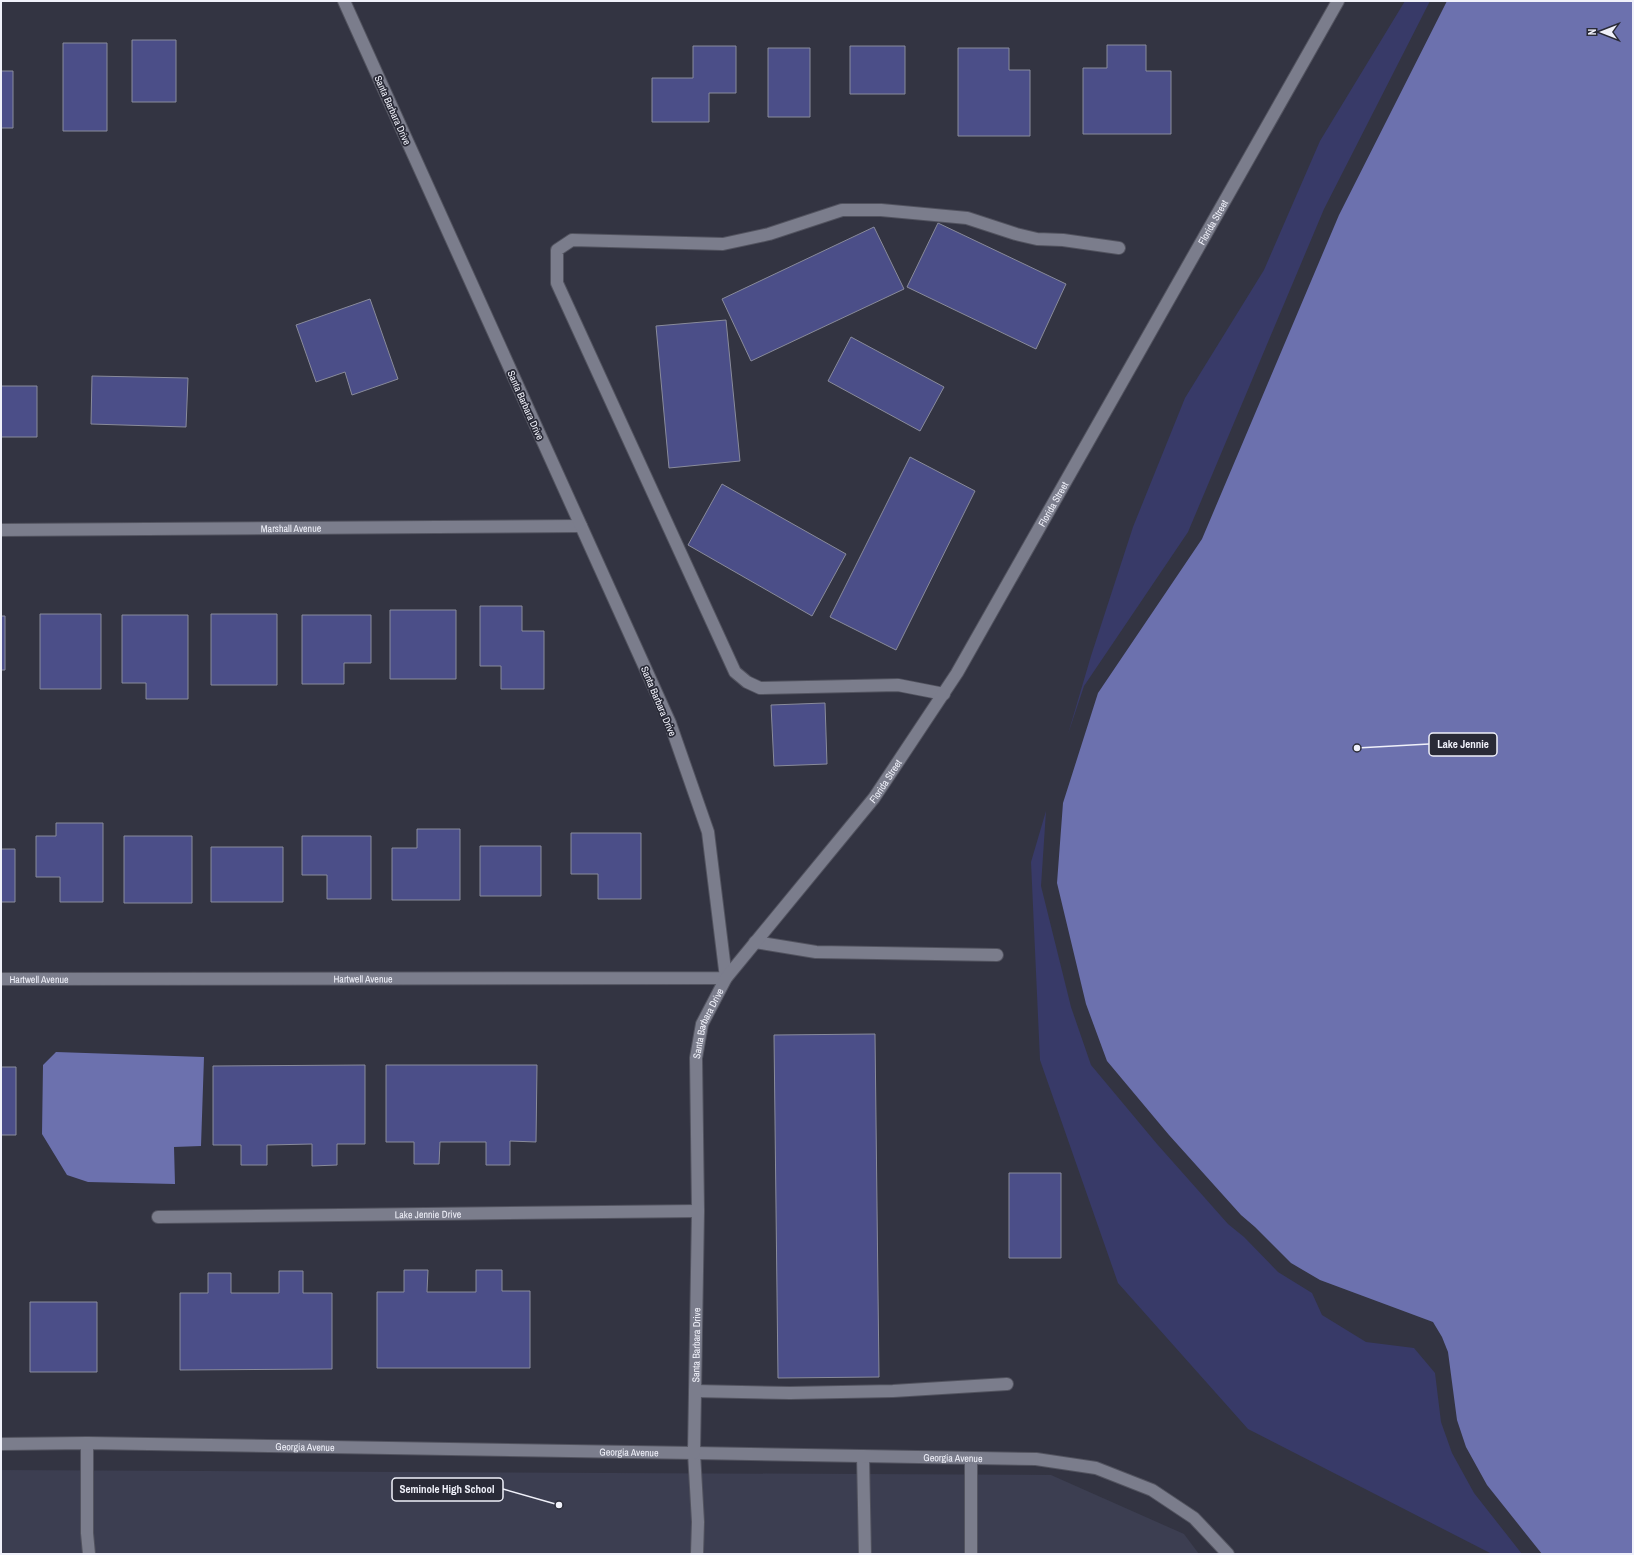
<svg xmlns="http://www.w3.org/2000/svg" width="1634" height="1555" font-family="'Archivo Narrow',sans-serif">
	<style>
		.built { fill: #3c3e51 }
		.green { fill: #383a68 }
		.water { fill: #6c71ae }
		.building { fill: #4b4e88; stroke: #898b9b }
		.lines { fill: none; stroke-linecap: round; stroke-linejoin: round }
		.service-casing { stroke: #52535f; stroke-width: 14 }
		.minor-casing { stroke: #52535f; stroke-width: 14 }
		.tertiary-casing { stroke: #52535f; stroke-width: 14 }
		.service { stroke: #7b7d8c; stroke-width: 12 }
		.minor { stroke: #7b7d8c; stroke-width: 12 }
		.tertiary { stroke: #7b7d8c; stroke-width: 12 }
		.labels { text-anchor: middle; stroke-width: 3.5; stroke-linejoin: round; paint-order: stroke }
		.street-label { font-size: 10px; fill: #f0f1fa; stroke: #292a37 }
		.leader { fill: none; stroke: #f0f1fa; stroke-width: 1.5 }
		.callout-dot { fill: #f0f1fa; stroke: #292a37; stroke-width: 1.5 }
		.callout { fill: #292a37; stroke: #f0f1fa; stroke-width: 1.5 }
		.callout-label { font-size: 11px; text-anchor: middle; font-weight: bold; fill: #f0f1fa }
	</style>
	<rect width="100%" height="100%" fill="#333442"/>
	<path class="built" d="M1,1470L1051,1475L1184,1534L1199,1554H1Z"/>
	<path class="green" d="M1405,1H1430L1324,209L1188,532L1084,686L1068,734L1091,656L1133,527L1185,398L1264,270L1320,141Z
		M1046,811L1041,886L1071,1007L1091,1065L1157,1144L1228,1224L1244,1237L1278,1272L1312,1293L1322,1315L1366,1342L1414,1348L1435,1373L1441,1422L1452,1453L1474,1493L1522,1554H1492L1248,1429L1118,1283L1040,1060L1031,862Z"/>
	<path class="water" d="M1447,1H1633V1554H1542L1487,1485L1466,1447L1457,1420L1448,1352L1442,1337L1433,1322L1320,1280L1291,1263L1255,1227L1241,1215L1169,1135L1107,1061L1086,1004L1057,883L1063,803L1098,693L1202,539L1339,215Z
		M56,1052L204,1057L201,1146L174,1147L175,1184L88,1182L67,1175L42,1134L43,1065Z"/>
	<path class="building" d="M132,40H176V102H132Z
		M63,43H107V131H63Z
		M1107,45H1146V71H1171V134H1083V68H1107Z
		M693,46H736V93H709V122H652V78H693Z
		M850,46H905V94H850Z
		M768,48H810V117H768Z
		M958,48H1009V70H1030V136H958Z
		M1,71H13V128H1Z
		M938,223L1066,284L1036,349L907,287Z
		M874,227L904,289L751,361L722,299Z
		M370,299L398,379L352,395L345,372L316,382L296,325Z
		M726,320L740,461L669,468L656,326Z
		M851,337L944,387L920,431L828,381Z
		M92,376L188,378L186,427L91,424Z
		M1,386H37V437H1Z
		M910,457L975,491L896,650L830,617Z
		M722,484L846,554L812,616L688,545Z
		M480,606H522V631H544V689H501V666H480Z
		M390,610H456V679H390Z
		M40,614H101V689H40Z
		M211,614H277V685H211Z
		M122,615H188V699H146V683H122Z
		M302,615H371V663H344V684H302Z
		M1,616H5V670H1Z
		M825,703L827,764L774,766L771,705Z
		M56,823H103V902H60V877H36V836H56Z
		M417,829H460V900H392V848H417Z
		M571,833H641V899H598V874H571Z
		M124,836H192V903H124Z
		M302,836H371V899H327V875H302Z
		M480,846H541V896H480Z
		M211,847H283V902H211Z
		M1,849H15V902H1Z
		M875,1034L879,1377L778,1378L774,1035Z
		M365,1065V1144H337V1165L312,1166V1144L267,1145V1165H241V1145H213V1066Z
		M386,1065H537L536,1142L510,1141V1165H486V1142H440L439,1164H414V1142H386Z
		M1,1067H16V1135H1Z
		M1009,1173H1061V1258H1009Z
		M404,1270H428L427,1292H476V1270H502V1291H530V1368H377V1292H404Z
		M279,1271H303V1293H332V1369L180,1370V1293H208V1273H231V1293H279Z
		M30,1302H97V1372H30Z"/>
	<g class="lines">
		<g class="service-casing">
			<path id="service" d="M944,694L898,685L760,688L747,682L735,672L557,283V250L572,240L723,244L769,234L842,210H881L967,218L1016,234L1037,239L1063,240L1119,248
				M755,942L816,952L997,955
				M695,1391L790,1393L893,1391L1007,1384
				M87,1443V1533L89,1554
				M694,1453L698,1522L697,1554
				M863,1456L865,1554
				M971,1554V1458"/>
		</g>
		<g class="minor-casing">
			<g id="minor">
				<path id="s1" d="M1,530L581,526"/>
				<path id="s2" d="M1,979L726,978L708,832L670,723L344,1"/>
				<path id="s3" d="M158,1217L698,1211"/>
				<path id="s4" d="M694,1453L1036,1459L1096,1468L1152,1490L1194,1518L1228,1554"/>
			</g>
		</g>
		<g class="tertiary-casing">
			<g id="tertiary">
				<path id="s5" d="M1,1444L87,1443L694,1453L698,1211L696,1058L702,1024L726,978L874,798L957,673L1338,1"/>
			</g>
		</g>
		<use href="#service" class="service"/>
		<use href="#minor" class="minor"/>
		<use href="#tertiary" class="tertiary"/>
	</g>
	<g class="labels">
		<g class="street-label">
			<text transform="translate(393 110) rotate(66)" y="4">Santa Barbara Drive</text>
			<text dy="4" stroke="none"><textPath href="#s5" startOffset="2076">Florida Street</textPath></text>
			<text transform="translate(526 405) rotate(66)" y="4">Santa Barbara Drive</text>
			<text dy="4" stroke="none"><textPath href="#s5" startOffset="1752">Florida Street</textPath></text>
			<text dy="4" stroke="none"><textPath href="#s1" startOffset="290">Marshall Avenue</textPath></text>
			<text transform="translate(659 701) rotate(67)" y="4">Santa Barbara Drive</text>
			<text dy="4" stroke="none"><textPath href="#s5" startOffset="1428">Florida Street</textPath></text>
			<text dy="4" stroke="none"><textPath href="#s2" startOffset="362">Hartwell Avenue</textPath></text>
			<text dy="4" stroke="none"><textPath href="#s2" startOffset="38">Hartwell Avenue</textPath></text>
			<text dy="4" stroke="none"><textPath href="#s5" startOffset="1125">Santa Barbara Drive</textPath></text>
			<text dy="4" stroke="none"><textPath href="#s3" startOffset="270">Lake Jennie Drive</textPath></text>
			<text dy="4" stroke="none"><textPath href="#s5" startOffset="801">Santa Barbara Drive</textPath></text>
			<text dy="4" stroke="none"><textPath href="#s5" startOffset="304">Georgia Avenue</textPath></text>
			<text dy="4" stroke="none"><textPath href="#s5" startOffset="628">Georgia Avenue</textPath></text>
			<text dy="4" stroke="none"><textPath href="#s4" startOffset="259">Georgia Avenue</textPath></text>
		</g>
	</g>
	<path class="leader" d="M1357 748L1429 744M559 1505L503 1489"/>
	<g class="callout-dot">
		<circle cx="1357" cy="748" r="4"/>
		<circle cx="559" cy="1505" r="4"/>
	</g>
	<g class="callout">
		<rect x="1429" y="733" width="68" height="23" rx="4"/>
		<rect x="392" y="1478" width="111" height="23" rx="4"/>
	</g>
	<g class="callout-label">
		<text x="1463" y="748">Lake Jennie</text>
		<text x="447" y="1493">Seminole High School</text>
	</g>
	<rect width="1634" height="1555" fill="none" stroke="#f0f1fa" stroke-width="4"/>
	<g transform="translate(1602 32) rotate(270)" stroke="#292a37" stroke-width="3" paint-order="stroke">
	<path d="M0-3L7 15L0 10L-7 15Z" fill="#f0f1fa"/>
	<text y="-6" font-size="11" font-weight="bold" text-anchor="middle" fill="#f0f1fa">N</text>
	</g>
</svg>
